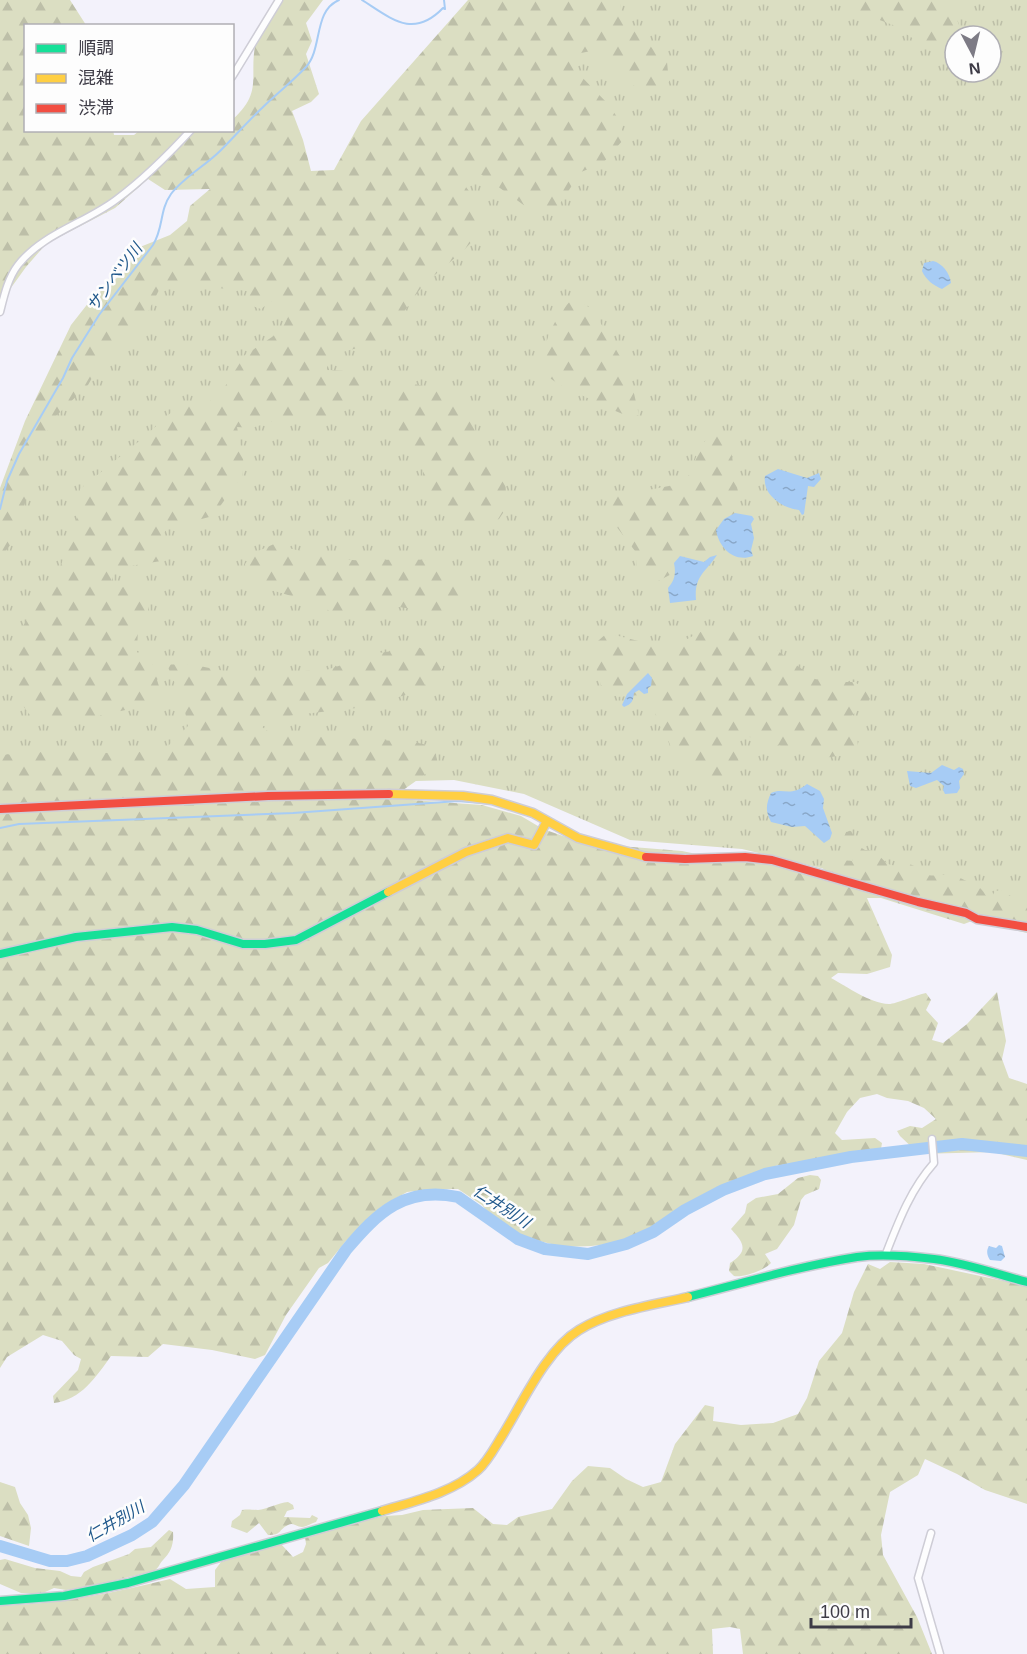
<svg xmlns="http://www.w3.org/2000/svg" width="1027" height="1654" font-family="Helvetica,'Noto Sans JP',sans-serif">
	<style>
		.grass { fill: url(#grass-tufts); fill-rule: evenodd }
		.forest { fill: url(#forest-firs) }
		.water { fill: url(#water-ripples) }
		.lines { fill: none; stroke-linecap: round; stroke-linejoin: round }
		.stream { stroke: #a7ccf5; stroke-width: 2 }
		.river { stroke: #a7ccf5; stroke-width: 12 }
		.street-casing { stroke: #cecdd6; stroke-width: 9 }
		.fast-casing { stroke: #cecdd6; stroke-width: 11 }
		.slow-casing { stroke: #cecdd6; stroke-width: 11 }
		.jam-casing { stroke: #cecdd6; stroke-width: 11 }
		.street { stroke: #fdfdfe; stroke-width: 6 }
		.fast { stroke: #16e098; stroke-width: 8 }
		.slow { stroke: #ffcf43; stroke-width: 8 }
		.jam { stroke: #f24e42; stroke-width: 8 }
		.labels { text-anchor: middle; stroke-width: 5; stroke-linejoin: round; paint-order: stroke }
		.water-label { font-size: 16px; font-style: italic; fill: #20588b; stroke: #fdfdfd }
	</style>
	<defs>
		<pattern id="grass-tufts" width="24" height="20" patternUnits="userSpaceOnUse" patternTransform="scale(1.5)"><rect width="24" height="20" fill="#dbdec2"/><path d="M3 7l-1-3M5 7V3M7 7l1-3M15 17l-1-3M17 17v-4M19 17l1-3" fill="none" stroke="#bdbfa8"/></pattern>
		<pattern id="forest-firs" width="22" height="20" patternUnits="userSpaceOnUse" patternTransform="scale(1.5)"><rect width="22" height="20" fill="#dbdec2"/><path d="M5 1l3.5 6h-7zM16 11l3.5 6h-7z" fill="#bdbfa8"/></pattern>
		<pattern id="water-ripples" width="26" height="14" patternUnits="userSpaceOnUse" patternTransform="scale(1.5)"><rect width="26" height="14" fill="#a7ccf5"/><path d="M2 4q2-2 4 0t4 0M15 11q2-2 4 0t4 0" fill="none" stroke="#89a7c8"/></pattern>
	</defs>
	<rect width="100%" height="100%" fill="#f3f2fb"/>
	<path class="grass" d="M586,0H1027V918L742,849L630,840L524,794L454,780L0,792V531L27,452L150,293L188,262L313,283ZM955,36H991V72H955Z"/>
	<path class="forest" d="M0,0H70L86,25L26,26V130H113L114,135H134L140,130H232L233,119C264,91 248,76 256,41C259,29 275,11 282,0H323L306,23L312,41L306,54L319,94L311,102L292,111L303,140L311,171L334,170L361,121L468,0H620L622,19L667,62L669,82L652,95L623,80L591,51L581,53L573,60L574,69L609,105L621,123L623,140L603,163L581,172L557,208L532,211L479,173L467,177L466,187L479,205L484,229L463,251L423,285L386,337L368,345L332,355L326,370L348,371L364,379L352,399L334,409L326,421H274L252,428L237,427L244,464L242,476L213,516L167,528L159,542L161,561L130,566L113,575L111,586L117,589C132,584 137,584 149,595L148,613L138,628L137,652L153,665L190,664L238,674L326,670L379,653L418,647L443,658V668L419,691L365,707L295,715L273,719L262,727L272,734L414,742L427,745L436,754L437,766L399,793L398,799L482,805L521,816L543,829L583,843L682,851L730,861H766L826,872L822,867C832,859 840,860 853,861L844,837L846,832L851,831L860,847L865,850C879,849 880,861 891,865C898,867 903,863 909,864C916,866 919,870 925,874C934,878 944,873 952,875C956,876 979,886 981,889C985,893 985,896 990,900L995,891L1003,890C1014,901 1021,897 1027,902V933L972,921L964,924L881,898H867L892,955L890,967L867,974L838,973L831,978C848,987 869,1003 889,1004C896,1004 916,995 926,993L931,1000L926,1010L938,1023L932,1040L943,1043L967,1024L997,992L1006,1041L1002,1059L1009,1078L1027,1084V1160L993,1152L919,1154L900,1136L897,1131L910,1126L922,1128L936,1119L924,1108L908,1101L887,1098L877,1094L860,1098L847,1112L835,1133L842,1140L875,1138L882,1143L881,1149L775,1166L736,1180L705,1195L686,1213L644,1234L617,1243L591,1246L563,1247L512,1234L491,1216L482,1205L458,1189H433L407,1192L381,1207L346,1241L328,1263L319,1268L286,1315L265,1355L255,1359L212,1350L163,1344L148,1357L111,1356C96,1377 81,1400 54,1403L53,1396L78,1370L81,1359L74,1355L62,1341L43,1335L7,1357L0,1368V755L70,750L103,753L163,751L188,726L183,702L167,665L157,680L163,699L130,709L51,726L30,715L6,684L23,626L57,574L76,530L80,489L143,438L176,408L208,403L224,388L245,355L272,337L283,327L288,317L283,309L271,301L261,309L250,305L248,291L208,287L176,281L160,288L140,328L109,348L88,385L56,416L34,454L32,481L17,528L11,544L0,558V488L25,421L71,325L93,297L128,269L135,249L170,235L187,221L190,206L210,189L165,190L148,179L115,208L46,244L26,267L0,303Z
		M834,0H950L963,36H955V48L951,52L936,54L893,25L850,9Z
		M574,297L593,310L629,372L639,415L630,417L613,410L560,385L541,372C544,341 552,320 574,297Z
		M409,383L443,390L468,408L482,450L500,468L505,479L507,507L499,519L482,526L457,527L430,504L423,479V470L396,426L389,402L396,388Z
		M715,429L730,445L744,527L722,548L658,581H645L638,574L635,551L613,522L607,504L614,494L633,493L679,484L689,475L700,447Z
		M274,544C300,551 325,558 352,560C397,564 423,547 463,579L465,593L451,610L433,612L399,607L356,615L333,613L315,603L261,587L248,577L245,564L256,552Z
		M725,627L766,642L815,679L828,682H855L869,693L870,699L848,719L849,727L857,735L858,747L853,754L823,758L750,737L741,738L737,747L740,772L730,784L721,783L704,776L671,748L668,739L658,723L652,702L640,695L617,697L601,685L590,648L607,633L650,644L674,646L706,629Z
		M810,1175L818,1176L821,1180L819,1189L805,1195L801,1200L794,1225L777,1249L765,1254L771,1263C765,1270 743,1278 734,1276L729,1271L730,1263C749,1251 744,1243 731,1229L745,1213L747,1204L756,1198L778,1194L798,1178Z
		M890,1262L924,1264L1027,1286V1504L985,1490L957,1474L925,1459L918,1475L890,1492L881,1535L883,1555L917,1617L932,1654H743L740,1629L730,1627L712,1629L713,1654H0V1606C58,1604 114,1593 170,1579L186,1589L215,1587V1570L221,1562L281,1544L293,1557L303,1552L306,1544L305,1537L324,1530L385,1516L402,1515L423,1510L473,1508L493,1524L507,1525L518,1517L552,1509L572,1481L588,1466L610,1468L626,1479L643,1487L661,1482L675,1444L705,1405L714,1407L713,1421L741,1425L773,1423L798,1414L807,1398L819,1361L842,1333L854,1292L868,1264L880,1269Z
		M0,1482L15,1487L20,1503L28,1515L31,1528L29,1546L0,1536Z
		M288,1502L293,1505L294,1509L287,1511L284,1517L310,1518L312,1515L318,1518L316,1522C312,1523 306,1527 302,1527C296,1527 294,1522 288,1525C278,1530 282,1535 268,1535L259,1523L247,1533L231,1527L232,1521L240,1515L242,1510C249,1509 252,1510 258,1510C267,1509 278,1503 288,1502Z
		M169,1530L173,1532C174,1544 171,1552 163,1560C159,1564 159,1568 154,1571L91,1586L66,1590L54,1588L43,1593H21L0,1584V1560L5,1559L35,1568L60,1571L71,1576L81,1577L84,1572L93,1567L129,1554L135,1549L151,1547Z"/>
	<path class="water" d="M933,261C942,263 950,273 951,283L942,289C933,285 926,280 922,271L924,263Z
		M778,469L807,478L819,473L821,479L814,487L808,486L804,514L802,515L799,510C783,508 762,495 765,476Z
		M735,513L752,516L754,519L751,524L754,538L751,550L753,556C734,563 719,548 716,530L724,519Z
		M717,555C705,573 694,576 696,600L670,603L668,588C675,580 676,573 674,563L680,556L704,562L710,557Z
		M648,673L652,678L651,686L648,688V693L644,694L639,690L634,693C633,701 632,704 624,707L622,705L627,694Z
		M942,765L954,770L959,767L963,769L964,774L959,781L960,788L957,793L945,794L943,790L944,786L937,780L916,788L910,786L907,771L931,773Z
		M807,784L820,791L824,799L823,808L832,833L830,839L824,843L805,826L792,827L771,822C765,811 766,804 771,793C784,787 789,798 807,784Z
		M999,1245L1002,1246L1005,1257L1001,1261L990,1260C987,1255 986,1251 989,1246L996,1248Z"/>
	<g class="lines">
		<path class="stream" d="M362,0C392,19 413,39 443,8L445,9L444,0
			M0,509L7,481L19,454L63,378L72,358L99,315L153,245C164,227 159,211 171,194C184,177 205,166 220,151C234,137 247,122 262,108C276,94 292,82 306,67C323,48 313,11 339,0
			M0,828L19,824L293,813L458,801L493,804"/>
		<path class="river" d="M0,1546L50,1561H67L87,1556L132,1535L152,1522L184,1485L346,1250C378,1212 405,1186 458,1197L518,1239L545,1249L588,1254L626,1244L653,1232L685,1210L723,1190L765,1174L851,1157L962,1144L1027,1151"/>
		<g class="street-casing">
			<path id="street" d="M232,77L279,0
				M0,312C4,296 8,278 18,265C43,233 86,223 117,199C144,179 168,155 191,130
				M885,1256C898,1223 910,1190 934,1163L932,1139
				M931,1533L918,1578L940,1654"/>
		</g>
		<g class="fast-casing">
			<path id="fast" d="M0,954L76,937L172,927L197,930L243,944H265L296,940L388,892
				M688,1297C743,1283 800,1266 857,1257C881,1254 909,1256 934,1259C966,1263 996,1274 1027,1282
				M0,1601L64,1596L128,1583L382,1511"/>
		</g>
		<g class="slow-casing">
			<path id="slow" d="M389,794L463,796L492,800L533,813L578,838L646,857
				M388,892L466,852L508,838L534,845L547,821
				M382,1511C415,1501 452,1493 478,1470C488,1461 495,1447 502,1436C522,1404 546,1350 579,1330C609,1311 653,1305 688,1297"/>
		</g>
		<g class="jam-casing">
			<path id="jam" d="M0,809L268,796L389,794
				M646,857L685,859L745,857L772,860L918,902L966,913L977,919L1027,927"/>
		</g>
		<use href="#street" class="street"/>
		<use href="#fast" class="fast"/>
		<use href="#slow" class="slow"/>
		<use href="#jam" class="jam"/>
	</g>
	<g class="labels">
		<g class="water-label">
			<text transform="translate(114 277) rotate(-53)" y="6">サンベツ川</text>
			<text transform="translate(502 1206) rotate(33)" y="6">仁井別川</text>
			<text transform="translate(115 1521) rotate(-30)" y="6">仁井別川</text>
		</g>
	</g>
	<rect x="24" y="24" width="210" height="108" fill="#fdfdfd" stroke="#b0afb4" stroke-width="1.5"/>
	<rect x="36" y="44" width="30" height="9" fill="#16e098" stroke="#b0afb4" stroke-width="1.5"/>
	<text x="78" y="54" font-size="18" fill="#3d3b46">順調</text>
	<rect x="36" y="74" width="30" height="9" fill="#ffcf43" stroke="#b0afb4" stroke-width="1.5"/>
	<text x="78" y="84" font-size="18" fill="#3d3b46">混雑</text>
	<rect x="36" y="104" width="30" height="9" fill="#f24e42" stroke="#b0afb4" stroke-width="1.5"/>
	<text x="78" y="114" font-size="18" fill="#3d3b46">渋滞</text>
	<g transform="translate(973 54) rotate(173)"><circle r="28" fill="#fdfdfd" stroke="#b0afb4" stroke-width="1.5"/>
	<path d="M0-4.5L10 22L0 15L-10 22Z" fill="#7d7b85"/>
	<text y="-9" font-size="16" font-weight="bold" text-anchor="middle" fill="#3d3b46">N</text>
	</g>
	<path d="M811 1618v9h100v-9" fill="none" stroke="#3d3b46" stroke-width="3"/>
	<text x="820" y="1618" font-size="18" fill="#3d3b46" stroke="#fdfdfd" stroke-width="4.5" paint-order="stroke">100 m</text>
</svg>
